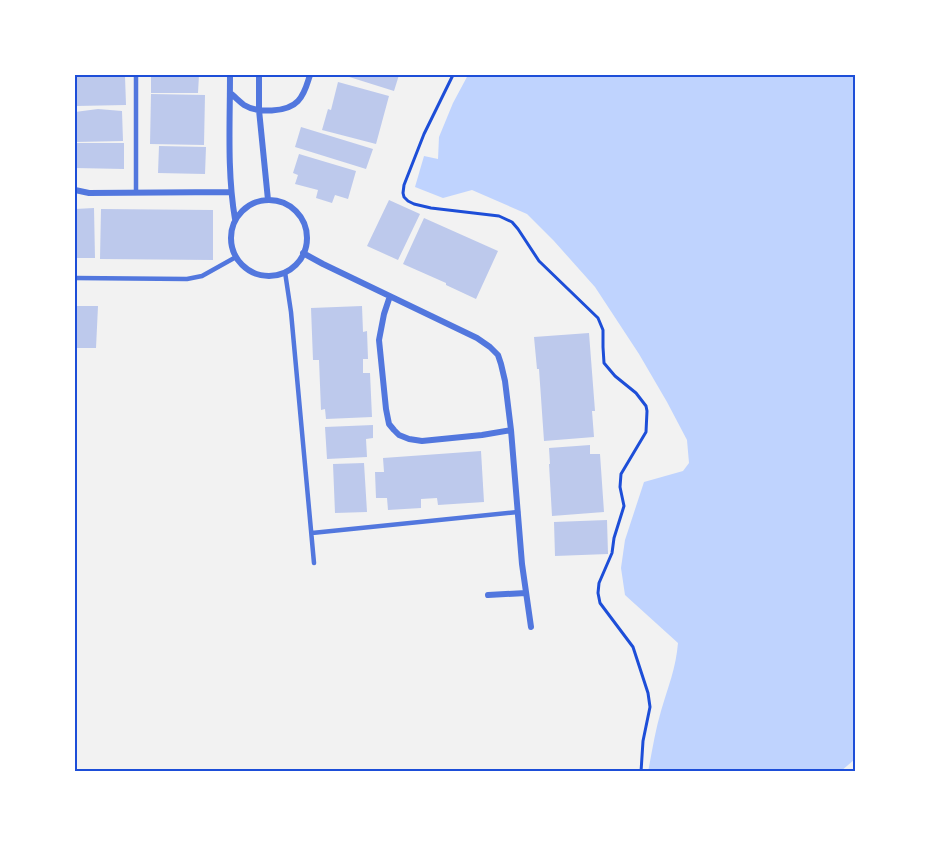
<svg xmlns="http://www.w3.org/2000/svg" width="930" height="847" font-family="'Varela Round',sans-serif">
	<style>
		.water { fill: #bfd3fe }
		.building { fill: #bdc9ec }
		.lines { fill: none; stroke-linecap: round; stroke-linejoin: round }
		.path { stroke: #1d4ed8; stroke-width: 3 }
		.service { stroke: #5277de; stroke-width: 4.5 }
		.minor { stroke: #5277de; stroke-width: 6 }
		.neatline { fill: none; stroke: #1d4ed8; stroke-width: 2 }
	</style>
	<rect width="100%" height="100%" fill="#f2f2f2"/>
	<path class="water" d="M468,75H855V759L840,772H648C652,752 655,731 661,711C668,687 676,668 678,643L625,595L621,568L625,540L644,482L683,471L689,463L687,440L667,402L639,354L595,287L554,241L527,214L472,190L443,198L415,187L424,156L438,159L439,137L453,103Z"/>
	<path class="building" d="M151,75H199L198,93H151Z
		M343,75H399L394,91Z
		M125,76L126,105L76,106V77Z
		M338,82L389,96L376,144L322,130L328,109L331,110Z
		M151,94L205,95L204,145L150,144Z
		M98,109L122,111L123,141L75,142V112Z
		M301,127L373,149L366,169L295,147Z
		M75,143H124V169L75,168Z
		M159,146L206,147L205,174L158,173Z
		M299,154L356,171L348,199L335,195L332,203L316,198L318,190L295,184L298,175L293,173Z
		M389,200L420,214L398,260L367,246Z
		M94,208L95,258H75V209Z
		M101,209L213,210V260L100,259Z
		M424,218L498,251L476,299L446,285V283L403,264Z
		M75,306H98L96,348H75Z
		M362,306L363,332L367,331L368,359H363V373H370L372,417L326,419L325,409L321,410L319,360H313L311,308Z
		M589,333L595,411H592L594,437L544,441L539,369H537L534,337Z
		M373,425V438L366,439L367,457L327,459L325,427Z
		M590,445V454H600L604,512L552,516L549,464H550L549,448Z
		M481,451L484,502L438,505L437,498L421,499V508L388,510L387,498H376L375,472H384L383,458Z
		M364,463L367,512L335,513L333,464Z
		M607,520L608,554L555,556L554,522Z"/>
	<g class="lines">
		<path class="path" d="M453,75L424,134L404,185L403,193L404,197L408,201L414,204L431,208L499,216L512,222L518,229L539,261L598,318L603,330V347L604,363L615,376L636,393L646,406L647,411L646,432L621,474L620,487L624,506L614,538L612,553L599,583L598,593L600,603L633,647L648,693L650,707L643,741L641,772"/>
		<path class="service" d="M136,192V75
			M285,272L291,312L314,563
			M75,278L187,279L202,276L236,257
			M312,533L518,512"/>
		<path class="minor" d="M230,75C230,123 227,172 235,219
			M259,75V110L268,200
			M230,93C234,96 239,101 244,105C257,113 287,113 298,101C305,94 307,84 310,75
			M75,190L89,193L231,192
			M231 238a38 38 0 1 1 76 0a38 38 0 1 1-76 0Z
			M303,253L323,264L477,338L490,347L498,355L501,364L505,381L511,430L522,564L531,627
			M390,296L384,314L379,340L386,409L389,424L394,430L399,435L409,439L422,441L482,435L511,430
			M488,595L526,593"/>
	</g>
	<rect width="930" height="847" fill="none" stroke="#ffffff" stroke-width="153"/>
	<rect x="76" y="76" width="778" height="694" class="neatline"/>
</svg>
